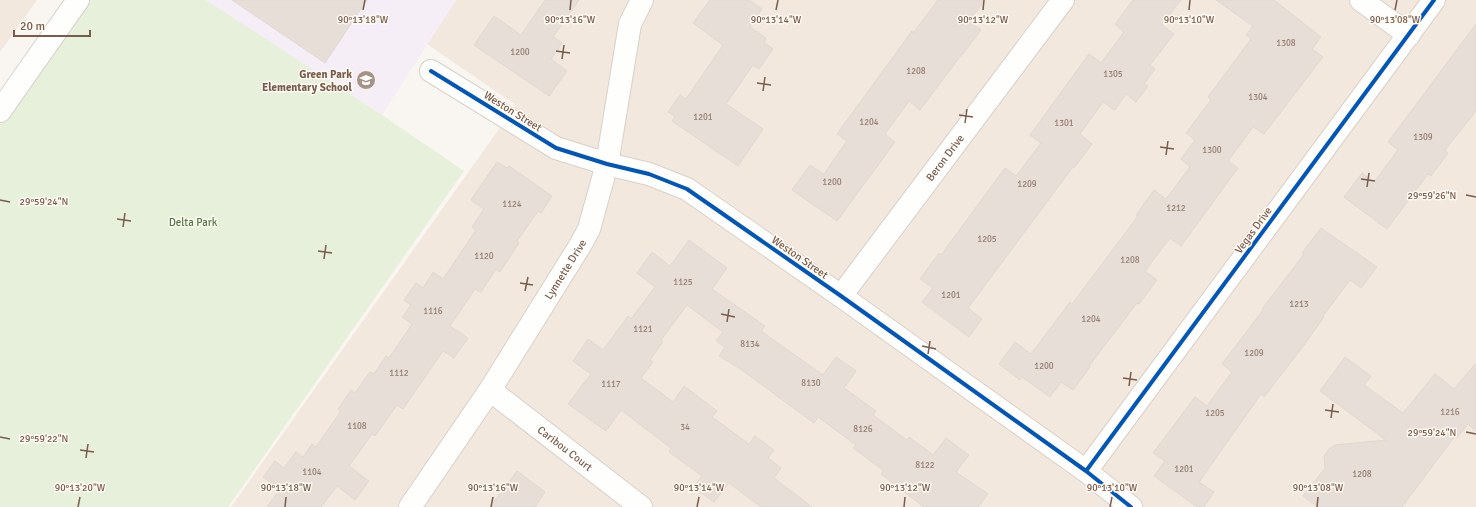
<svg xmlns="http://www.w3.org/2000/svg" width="1476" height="507" font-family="Signika,sans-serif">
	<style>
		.residential { fill: #f2e8de }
		.education { fill: #f6eef6 }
		.green { fill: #e7f0db }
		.building { fill: #e6ded7; stroke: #e2d8d2 }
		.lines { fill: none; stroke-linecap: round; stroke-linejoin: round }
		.minor-casing { stroke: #d7d1cb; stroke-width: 24 }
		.minor { stroke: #fefefd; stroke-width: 22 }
		.cycleway-casing { stroke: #fffaf3; stroke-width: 6 }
		.cycleway { stroke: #0057b8; stroke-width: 4 }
		.ticks { fill: none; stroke: #7a5c4d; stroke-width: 1.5 }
		.labels { text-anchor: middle; stroke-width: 3; stroke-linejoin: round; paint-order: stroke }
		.number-label { font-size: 9px; fill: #977e72 }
		.poi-label { font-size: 11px; font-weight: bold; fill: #7a5c4d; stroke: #fffaf3; text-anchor: end }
		.street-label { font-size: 11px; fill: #7a5c4d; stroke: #fffaf3 }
		.park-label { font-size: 11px; fill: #537a41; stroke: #fffaf3 }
		.ticks-label { font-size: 10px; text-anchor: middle; fill: #7a5c4d; stroke: #fffaf3; stroke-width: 3; stroke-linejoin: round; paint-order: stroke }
	</style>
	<rect width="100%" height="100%" fill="#f9f5f0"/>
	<path class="residential" d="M0,0H37L0,52Z
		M456,0H1476V507H231L516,105L427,44Z"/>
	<path class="education" d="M206,0H456L382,115Z"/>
	<path class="green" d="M85,0H206L382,115L464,171L228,507H0V125Z"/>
	<path class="building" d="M232,0H367L325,63Z
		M545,0H579L553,37L562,43L551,59L567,71L549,96L474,45L494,16L521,35Z
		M710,0H749L762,9L750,27L766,38L764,42L773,49L759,69L753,65L726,104L763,129L738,166L672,121L675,116L668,112L680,95L686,99L723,45L693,23Z
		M938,0H985L969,21L981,30L963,54H962L920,110L909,101L885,134L895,142L837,221L792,190L810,165L824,174L847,141L837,134L912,31L913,33Z
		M1133,0H1181L1162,25L1174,34L1150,65L1155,69L1144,84L1148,86L1136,102L1126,94L1115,110L1103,102L1080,134L1092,144L1074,168L1073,167L968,308L982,319L969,337L922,302L933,288L920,279L939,253L941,255L1005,168L1016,176L1041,143L1030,135L1089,54L1101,63L1124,32L1115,24Z
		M1216,0H1274L1321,37L1312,49L1323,57L1264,134L1253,127L1228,161L1238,168L1181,246L1170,238L1145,271L1157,280L1139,304L1137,303L1089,366L1090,367L1073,390L1061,382L1050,397L1022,377L1020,380L999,364L1015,342L1031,354L1070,302L1072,304L1138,216L1136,215L1154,190L1166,199L1190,167L1181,159L1195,140L1186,133L1211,100L1208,97L1251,39L1246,35L1253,26Z
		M1476,24V111L1445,150L1448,153L1431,176L1428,174L1387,229L1344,197L1362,173L1374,182L1398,150L1388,142Z
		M497,162L507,168L509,166L552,196L541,213L538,211L517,241L519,243L500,272L496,269L481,292L475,289L450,326L468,338L454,358L443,351L403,409L397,405L375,436L372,434L349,466L369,481L355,500L337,486L321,507H267L280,489L263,477L275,461L284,468L296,452L303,457L312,444L316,447L341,411L338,409L351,390L355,393L370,372L374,374L386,356L389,358L412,324L402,317L411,305L404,300L416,283L423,288L433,272L443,279L476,230L472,227L484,209L471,200Z
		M1321,228L1377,267L1361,288L1350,280L1323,316L1324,317L1301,349L1264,397L1261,394L1199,482L1214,492L1204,507H1197L1154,476L1165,461L1153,453L1195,397L1207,406L1232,372L1222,364L1263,310L1262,309L1304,254L1302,253Z
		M689,240L727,268L712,289L765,326L761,331L823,375L836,357L856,371L844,388L876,411L873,415L907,440L909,437L933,455L946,438L969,455L956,472L988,494L978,507H924L881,474L884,471L853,448L856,445L818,417L814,423L739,368L719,356L725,347L716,341L723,332L687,305L661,340L663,342L650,360L653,362L641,378L673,402L684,386L717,411L712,417L749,444L755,436L774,450L768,458L781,468L774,478L812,507H761L729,483L714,502L693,487L702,476L669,452L671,448L621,410L606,431L568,404L591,374L573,361L588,339L603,350L628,316L631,319L655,287L637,273L652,252L670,266Z
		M1345,357L1371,376L1364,385L1403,413L1435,374L1454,389L1476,363V431L1468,424L1457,438L1455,436L1402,507H1318L1303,496L1325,468L1324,456L1329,449L1335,445L1386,440L1320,391Z
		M517,471L545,492L535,507H490Z"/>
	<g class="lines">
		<g class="minor-casing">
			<g id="minor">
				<path d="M1361,0L1409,35"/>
				<path d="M431,71L556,148L607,164L649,174L687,189L841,296L1086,471L1131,507"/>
				<path d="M0,111L78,0"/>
				<path id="s1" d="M841,296L1063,0"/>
				<path id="s2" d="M490,390L641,507"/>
				<path d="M1086,471L1434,0"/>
				<path id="s3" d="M410,507L490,390L581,244L589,229L607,164L630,24L642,0"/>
			</g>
		</g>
		<use href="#minor" class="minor"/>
		<g class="cycleway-casing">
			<path id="cycleway" d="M431,71L556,148L607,164L649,174L687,189L841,296L1086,471L1131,507
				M1086,471L1434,0"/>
		</g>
		<use href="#cycleway" class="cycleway"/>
	</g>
	<path class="ticks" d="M363,10L365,0M570,10L571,0M776,10L778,0M983,10L984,0M1189,10L1190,0M1395,10L1397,0M556,51L570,53M562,59L564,45M757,83L771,85M763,91L765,77M959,115L973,117M965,123L967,109M1160,147L1174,149M1166,155L1168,141M1361,179L1375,181M1367,187L1369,173M1466,195L1476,197M0,200L10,202M117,219L131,221M123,227L125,213M318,251L332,253M324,259L326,245M520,283L533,285M525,291L528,277M721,314L735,317M727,322L729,309M922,346L936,349M928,354L930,341M1123,378L1137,380M1129,386L1131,372M1325,410L1339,412M1331,418L1333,404M1466,432L1476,434M0,437L10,439M80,450L94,452M86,458L88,444M78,507L80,497M285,507L286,497M491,507L493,497M697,507L699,497M904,507L905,497M1110,507L1112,497M1317,507L1318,497"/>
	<defs>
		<g id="school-disc" transform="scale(1)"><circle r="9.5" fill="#a69286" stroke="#fffaf3"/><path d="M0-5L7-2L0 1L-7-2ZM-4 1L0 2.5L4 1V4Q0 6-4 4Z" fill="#fff"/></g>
	</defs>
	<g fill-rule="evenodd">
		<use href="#school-disc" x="366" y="80"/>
	</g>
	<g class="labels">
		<g class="number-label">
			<text x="1286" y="46">1308</text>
			<text x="520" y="55">1200</text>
			<text x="916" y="74">1208</text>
			<text x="1113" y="77">1305</text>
			<text x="1258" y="100">1304</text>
			<text x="703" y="120">1201</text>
			<text x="869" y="125">1204</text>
			<text x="1064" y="126">1301</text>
			<text x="1423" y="140">1309</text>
			<text x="1212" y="153">1300</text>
			<text x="832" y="185">1200</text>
			<text x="1027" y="187">1209</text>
			<text x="512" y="207">1124</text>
			<text x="1176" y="211">1212</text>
			<text x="987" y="242">1205</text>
			<text x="484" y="259">1120</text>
			<text x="1130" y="263">1208</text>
			<text x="683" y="285">1125</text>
			<text x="951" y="298">1201</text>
			<text x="1299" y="307">1213</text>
			<text x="433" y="314">1116</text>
			<text x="1091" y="322">1204</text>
			<text x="643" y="332">1121</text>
			<text x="750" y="347">8134</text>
			<text x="1254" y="356">1209</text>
			<text x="1044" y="369">1200</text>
			<text x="399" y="376">1112</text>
			<text x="811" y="386">8130</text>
			<text x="611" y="387">1117</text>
			<text x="1450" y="415">1216</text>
			<text x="1215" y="416">1205</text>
			<text x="357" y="429">1108</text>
			<text x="685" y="430">34</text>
			<text x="863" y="432">8126</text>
			<text x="925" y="468">8122</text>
			<text x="1184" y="472">1201</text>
			<text x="312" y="475">1104</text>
			<text x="1362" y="477">1208</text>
		</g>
		<g class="poi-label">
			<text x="352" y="78">Green Park<tspan x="352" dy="13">Elementary School</tspan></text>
		</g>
		<g class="street-label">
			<text transform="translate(513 111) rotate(32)" y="4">Weston Street</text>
			<text dy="4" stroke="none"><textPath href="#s1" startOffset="173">Beron Drive</textPath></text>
			<text transform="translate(1253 230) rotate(-54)" y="4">Vegas Drive</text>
			<text transform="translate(800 257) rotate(35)" y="4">Weston Street</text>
			<text dy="4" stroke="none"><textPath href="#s3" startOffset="284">Lynnette Drive</textPath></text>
			<text dy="4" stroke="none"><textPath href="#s2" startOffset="95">Caribou Court</textPath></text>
		</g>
		<g class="park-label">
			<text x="193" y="226">Delta Park</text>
		</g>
	</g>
	<g class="ticks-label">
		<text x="363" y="23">90°13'18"W</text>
		<text x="570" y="23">90°13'16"W</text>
		<text x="776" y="23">90°13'14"W</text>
		<text x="983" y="23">90°13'12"W</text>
		<text x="1189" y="23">90°13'10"W</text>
		<text x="1395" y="23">90°13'08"W</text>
		<text x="1432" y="199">29°59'26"N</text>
		<text x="44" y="205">29°59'24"N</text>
		<text x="1432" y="436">29°59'24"N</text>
		<text x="44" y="442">29°59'22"N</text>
		<text x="80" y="491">90°13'20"W</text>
		<text x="286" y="491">90°13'18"W</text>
		<text x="493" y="491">90°13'16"W</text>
		<text x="699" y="491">90°13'14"W</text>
		<text x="905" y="491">90°13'12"W</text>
		<text x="1112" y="491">90°13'10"W</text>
		<text x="1318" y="491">90°13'08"W</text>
	</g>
	<path d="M14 30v6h76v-6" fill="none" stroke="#7a5c4d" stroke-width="2"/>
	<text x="20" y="30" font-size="12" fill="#7a5c4d" stroke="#fffaf3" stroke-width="3" paint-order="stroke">20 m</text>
</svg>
